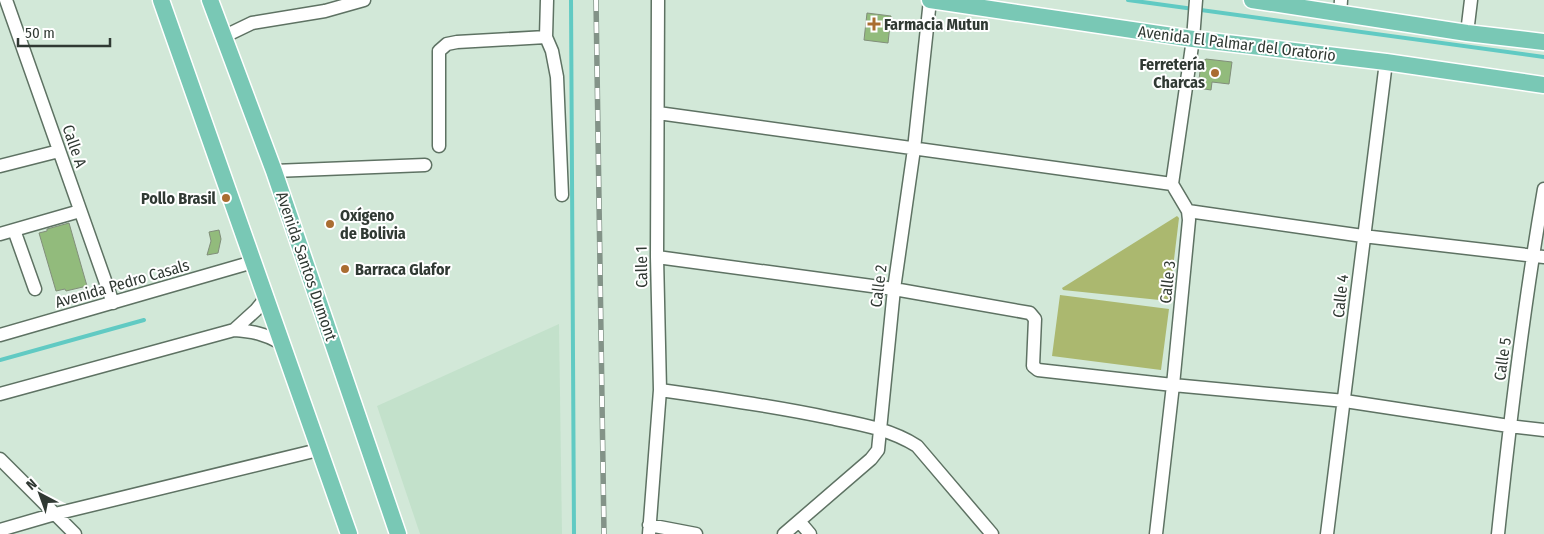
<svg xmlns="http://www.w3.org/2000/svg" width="1544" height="534" font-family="'Fira Sans Condensed',sans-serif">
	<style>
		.built { fill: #c3e1cb }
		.green { fill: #abb86f }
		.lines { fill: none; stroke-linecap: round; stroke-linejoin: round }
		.stream { stroke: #61cac3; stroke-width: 4 }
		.building { fill: #92bb7c; stroke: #818e7a }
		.minor-casing { stroke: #5e7263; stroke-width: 15 }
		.major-casing { stroke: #fff; stroke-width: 19 }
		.minor { stroke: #fff; stroke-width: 12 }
		.major { stroke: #79c8b5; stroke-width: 16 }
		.rail-casing { stroke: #839388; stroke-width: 5.5 }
		.rail { stroke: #fff; stroke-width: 4; stroke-dasharray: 11; stroke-linecap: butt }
		.poi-dot { fill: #aa6d31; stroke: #fff; stroke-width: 2 }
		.labels { text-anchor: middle; stroke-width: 4; stroke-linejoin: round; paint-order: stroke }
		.poi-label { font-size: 16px; font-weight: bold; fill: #303933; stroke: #fff; text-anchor: start }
		.street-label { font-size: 16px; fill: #303933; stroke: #fff }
	</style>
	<rect width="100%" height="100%" fill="#d2e8d8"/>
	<path class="built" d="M559,324L562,534H420L377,406Z"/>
	<path class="green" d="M1177,216L1179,218L1169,301L1063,290L1062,288Z
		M1060,295L1169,309L1161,370L1052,356Z"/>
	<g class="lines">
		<path class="stream" d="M571,0L574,534
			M1128,0L1544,57
			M0,360L144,320"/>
	</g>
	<path class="building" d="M867,13L891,16L888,43L864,40Z
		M1206,59L1232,62L1229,84L1212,82L1211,90L1198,88L1201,63Z
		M69,223L87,286L66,291L65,289L56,291L39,233L47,231V229Z
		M219,230L221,239L218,253L207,255L211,241L209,232Z"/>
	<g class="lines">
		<g class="minor-casing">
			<path id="minor" d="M6,0L113,303
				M547,0L546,37L552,51L557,77L562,195
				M1340,14L1341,0
				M1467,33L1471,0
				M225,36L252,23L325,11L364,0
				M658,113L1172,184
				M439,146V51L447,44L457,42L546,37
				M0,166L59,151
				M274,171L425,165
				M1188,211L1363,236L1544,257
				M14,230L35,289
				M0,234L80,211
				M657,257L894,289L1030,313L1035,319L1033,366L1038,370L1173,385L1345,401L1509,426L1544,430
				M234,330L256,310L265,299
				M0,335L253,262
				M660,390C717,398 774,406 830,418C860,424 890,429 917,446L992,534
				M0,394L234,330C252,331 265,334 281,343
				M0,459L75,534
				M799,521L810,534
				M649,525L696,534
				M0,530L55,514L318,450
				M649,534L660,390L657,257L658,0
				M784,534L871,459L878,450L894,289L914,149L930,0
				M1156,534L1173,385L1189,220L1188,211L1172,184L1193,39L1196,0
				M1327,534C1348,377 1365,219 1386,62
				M1498,534C1510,419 1524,303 1544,189"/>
		</g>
		<g class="major-casing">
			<path id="major" d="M161,0L349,534
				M210,0L274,171L398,534
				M930,0L1193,39L1386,62L1544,85
				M1252,0L1467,33L1544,42"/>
		</g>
		<use href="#minor" class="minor"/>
		<use href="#major" class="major"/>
		<g class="rail-casing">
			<path id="rail" d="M596,0L604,534"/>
		</g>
		<use href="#rail" class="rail"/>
	</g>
	<g class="poi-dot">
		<path d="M871.5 16.5h5v5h5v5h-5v5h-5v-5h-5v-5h5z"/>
		<circle cx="1215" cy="73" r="5"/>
		<circle cx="226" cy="198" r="5"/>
		<circle cx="330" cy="224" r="5"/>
		<circle cx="345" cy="269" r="5"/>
	</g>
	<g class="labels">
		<g class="poi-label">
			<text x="884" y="30">Farmacia Mutun</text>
			<text x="1205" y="70" text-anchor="end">Ferretería<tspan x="1205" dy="18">Charcas</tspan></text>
			<text x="216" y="204" text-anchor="end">Pollo Brasil</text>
			<text x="340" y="221">Oxígeno<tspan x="340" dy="18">de Bolivia</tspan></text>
			<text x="355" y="275">Barraca Glafor</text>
		</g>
		<g class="street-label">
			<text transform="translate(1237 43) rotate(7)" y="6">Avenida El Palmar del Oratorio</text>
			<text transform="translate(75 146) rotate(71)" y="6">Calle A</text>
			<text transform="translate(307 266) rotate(71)" y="6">Avenida Santos Dumont</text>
			<text transform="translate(641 267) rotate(-91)" y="6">Calle 1</text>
			<text transform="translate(1167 282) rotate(-84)" y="6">Calle 3</text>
			<text transform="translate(122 283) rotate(-16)" y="6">Avenida Pedro Casals</text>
			<text transform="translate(878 286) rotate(-83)" y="6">Calle 2</text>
			<text transform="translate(1340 296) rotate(-84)" y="6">Calle 4</text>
			<text transform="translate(1502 359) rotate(-82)" y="6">Calle 5</text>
		</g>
	</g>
	<g transform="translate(40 494) rotate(319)" stroke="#ffffff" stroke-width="4" paint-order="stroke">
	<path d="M0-4L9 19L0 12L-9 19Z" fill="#303933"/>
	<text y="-8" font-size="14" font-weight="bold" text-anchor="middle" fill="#303933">N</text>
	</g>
	<path d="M18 38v8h92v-8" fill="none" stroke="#303933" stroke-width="2.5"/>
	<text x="25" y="38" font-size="15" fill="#303933" stroke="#ffffff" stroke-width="4" paint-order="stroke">50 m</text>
</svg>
